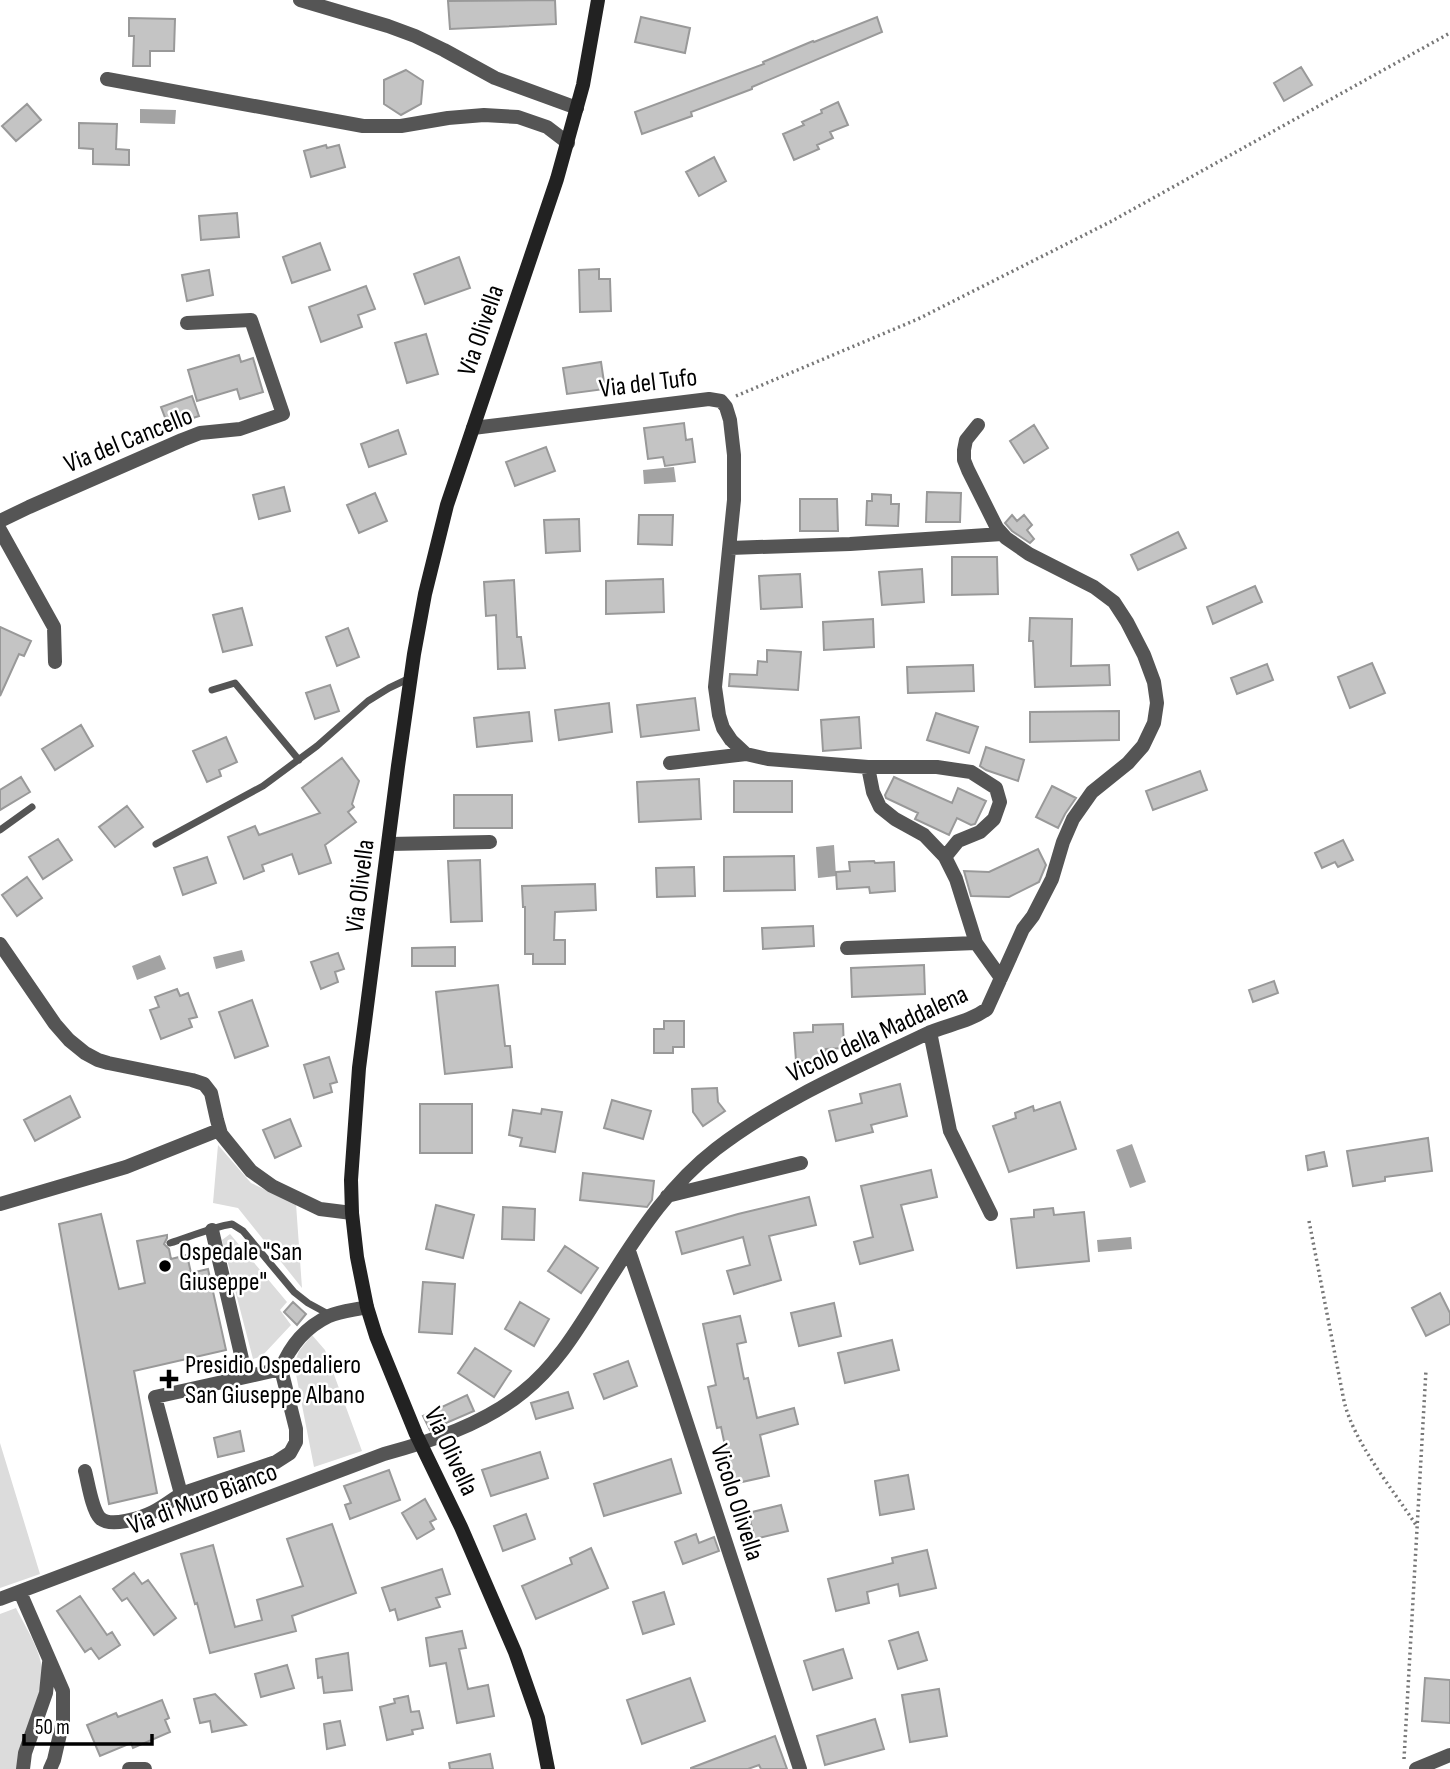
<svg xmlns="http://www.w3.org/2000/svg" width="1450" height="1769" font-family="'Sofia Sans Condensed',sans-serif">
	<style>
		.green { fill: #dcdcdc }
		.water { fill: #a3a3a3 }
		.building { fill: #c4c4c4; stroke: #999; stroke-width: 2 }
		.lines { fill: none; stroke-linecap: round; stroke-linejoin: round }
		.path { stroke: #777; stroke-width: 3.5; stroke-dasharray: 2 3.5; stroke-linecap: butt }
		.lane { stroke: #555; stroke-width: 7 }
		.street { stroke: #555; stroke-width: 14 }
		.secondary { stroke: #222; stroke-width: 14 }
		.poi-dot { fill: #000; stroke: #fff; stroke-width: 2.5 }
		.labels { text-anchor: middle; stroke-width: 5; stroke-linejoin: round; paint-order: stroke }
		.street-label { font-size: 26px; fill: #000; stroke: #fff }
		.poi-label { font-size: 26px; fill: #000; stroke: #fff; text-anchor: start }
	</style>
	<rect width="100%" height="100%" fill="#fff"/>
	<path class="green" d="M218,1145L251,1183L296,1204L302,1288L238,1208L213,1203Z
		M230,1234L287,1302L280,1310L291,1325L262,1356L253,1359L222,1240Z
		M312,1335L325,1350L362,1451L314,1467L294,1364L299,1351Z
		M0,1443L40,1574L0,1588Z
		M16,1608C27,1630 42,1652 43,1676L20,1769H0V1614Z"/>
	<path class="water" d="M140,109L176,110L175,124L140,123Z
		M674,467L676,482L644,484L643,470Z
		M834,845L836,876L818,878L816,847Z
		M242,950L245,961L216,969L213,957Z
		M160,955L166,969L137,980L132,966Z
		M1132,1144L1146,1182L1130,1188L1116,1150Z
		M1131,1237L1132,1249L1098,1252L1097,1240Z"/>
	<path class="building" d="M555,0L556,24L450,29L448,1Z
		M641,17L690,28L685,53L635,42Z
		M877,17L882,32L752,87V89L691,112L692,116L642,134L635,112L764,64L763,62L813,41L814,42Z
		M129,18L175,19L174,51H150V66H133L134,36H129Z
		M1301,67L1312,85L1284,101L1274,83Z
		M406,70L423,81L421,104L401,115L384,104V80Z
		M838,102L848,125L830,132L833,138L817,145L819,149L794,160L783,134L804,125L802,122L822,113L821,110Z
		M27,104L41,120L16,141L2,126Z
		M79,123L117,124L116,149L129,150V165L93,164V149L79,148Z
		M326,145L327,148L339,145L345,167L311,177L304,151Z
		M714,157L726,181L699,196L686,172Z
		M237,213L239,237L201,240L199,216Z
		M320,243L330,270L292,283L283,257Z
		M459,257L470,288L425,304L414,274Z
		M599,269V279H610L611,311L580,312L579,270Z
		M209,270L213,295L187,301L182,275Z
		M366,286L375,309L358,315L362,327L321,342L309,307Z
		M426,334L438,374L407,383L395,343Z
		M239,355L241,362L253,358L263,392L240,399L237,389L197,401L188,370Z
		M601,362L605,389L567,394L563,368Z
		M192,396L199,416L174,424L172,418L166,420L161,407Z
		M684,423L686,440L692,439L695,462L665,466L663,457L648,459L644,428Z
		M1034,425L1048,448L1024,463L1010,441Z
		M398,430L406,454L369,467L361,444Z
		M546,447L555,471L515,486L506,462Z
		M284,487L290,511L259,519L253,495Z
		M927,492L961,493L960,522H926Z
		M375,493L387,521L359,533L347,505Z
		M872,494L891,495V504H899L898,526L866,525L867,501H872Z
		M800,499H837L838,531H800Z
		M639,515H673L672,545L638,544Z
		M1012,515L1017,521L1024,515L1032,525L1027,530L1034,539L1030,543L1012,531L1005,523Z
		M579,519L580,551L546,553L544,520Z
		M1178,532L1186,548L1138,570L1131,555Z
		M952,557H997L998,594L952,595Z
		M922,569L924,602L882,605L879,572Z
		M800,574L802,607L761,609L759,576Z
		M663,579L664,612L606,614V581Z
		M514,580L517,637H521L525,668L498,669L496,615L486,616L484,582Z
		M1255,586L1262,602L1213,624L1207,607Z
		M242,608L252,645L223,652L213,615Z
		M1030,618L1072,619L1071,666L1109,665L1110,685L1035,687L1033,641H1029Z
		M873,619L874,647L824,650L823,622Z
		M0,627L31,641L24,656L19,654L0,696Z
		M348,628L359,657L337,666L326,637Z
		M767,650L801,652L798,690L729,686L730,674L757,675L758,661L767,662Z
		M1372,663L1385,693L1350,708L1338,677Z
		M1267,664L1273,680L1237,694L1231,678Z
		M973,665L974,691L908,693L907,667Z
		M330,685L339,711L315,719L306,693Z
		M695,698L699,730L641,737L637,705Z
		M609,703L612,732L559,740L555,710Z
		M1119,711V740L1030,742V712Z
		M529,712L532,741L477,747L474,718Z
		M936,713L978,727L969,753L927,740Z
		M859,717L861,748L823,751L821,720Z
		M81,725L93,746L55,770L42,749Z
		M226,737L237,762L219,770L221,776L207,782L193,751Z
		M986,747L1024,760L1018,781L986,770L980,766Z
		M342,758L359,781L352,804L354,807L348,812L356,822L325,845L331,863L299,874L292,854L262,865L264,871L244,879L228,837L255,826L259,835L320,813L302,788Z
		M1200,771L1207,790L1153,810L1146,791Z
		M21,777L30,792L0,810V790Z
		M894,777L952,803L958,788L986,801L975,824L971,825L957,818L949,835L915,819L918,813L886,798L885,795Z
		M699,779L701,819L639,822L637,782Z
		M734,781H792V812H734Z
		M1052,786L1076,798L1065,814L1058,828L1036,817Z
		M454,795H512V828H454Z
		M127,806L143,827L115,847L99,827Z
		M58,839L72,860L43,879L29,857Z
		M1343,840L1353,860L1338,867L1335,862L1322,868L1315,853Z
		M1038,849L1046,865L1039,882L1009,897L971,896L964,871L989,872Z
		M794,856L795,890L724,891V857Z
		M207,857L216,883L183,895L174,868Z
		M480,860L482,921L451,922L448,861Z
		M874,861L875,863L894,862L895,891L870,893L869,887L837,889L836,872L850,871L849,862Z
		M694,867L695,896L657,897L656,868Z
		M27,877L42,898L17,916L2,895Z
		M595,884L596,910L555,912L554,940H565V964H533V954H525V907H523L522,886Z
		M813,926L814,946L763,949L762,928Z
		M455,947V966H412V948Z
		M338,953L344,969L335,972L338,982L321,989L311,962Z
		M924,965L925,994L852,997L851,968Z
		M1274,981L1278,993L1253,1002L1249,990Z
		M498,985L505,1046H510L512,1067L445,1074L436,992Z
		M177,989L180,996L188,993L197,1017L189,1019L192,1027L161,1039L150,1010L159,1007L155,997Z
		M252,1000L268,1046L235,1058L219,1012Z
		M664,1021H684V1047H673V1053H654V1029H664Z
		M843,1024L844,1048L826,1049L827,1060L796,1061L794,1033L813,1032V1025Z
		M329,1057L337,1082L330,1084L332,1092L314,1098L304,1065Z
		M900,1084L907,1116L871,1125L873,1132L836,1141L829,1111L862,1103L860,1094Z
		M717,1088L718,1102L725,1111L703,1126L693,1112L692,1089Z
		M70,1096L80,1117L35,1141L24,1120Z
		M612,1100L651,1111L643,1139L604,1128Z
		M1060,1102L1076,1149L1009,1172L993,1126L1016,1118L1015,1113L1033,1106L1034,1111Z
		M420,1104H472V1153H420Z
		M542,1109L562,1112L555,1152L520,1146L522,1138L509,1135L513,1110L541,1114Z
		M290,1119L301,1146L275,1158L263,1130Z
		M1428,1138L1432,1171L1385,1177V1181L1353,1186L1347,1151Z
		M1324,1152L1327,1166L1308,1170L1306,1156Z
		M931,1170L937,1197L901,1205L913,1250L860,1264L854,1242L873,1237L861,1186Z
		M583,1173L654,1181L652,1200L647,1207L580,1200Z
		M809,1197L816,1225L769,1236L781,1280L734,1294L727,1271L750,1265L743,1237L682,1254L676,1232L738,1214Z
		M436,1205L474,1215L463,1258L426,1249Z
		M503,1207L535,1209L534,1240L502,1239Z
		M1053,1208L1054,1215L1084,1212L1089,1261L1017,1268L1011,1219L1034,1217V1210Z
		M101,1214L119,1289L145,1283L137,1241L167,1235V1238L164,1244L169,1249L171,1259L187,1255L191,1273L208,1269L226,1350L134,1371L157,1493L109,1504L59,1224Z
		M565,1246L598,1268L581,1293L548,1271Z
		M423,1282L455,1284L452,1334L419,1332Z
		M1440,1293L1450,1313V1324L1426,1336L1412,1308Z
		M293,1302L306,1314L297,1325L284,1312Z
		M520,1302L549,1319L534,1346L505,1329Z
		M834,1303L841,1336L799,1346L791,1313Z
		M740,1316L746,1342L737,1344L744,1379L748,1378L757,1418L794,1408L798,1424L760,1435L769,1476L733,1484L721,1427L717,1428L708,1387L716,1385L703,1324Z
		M892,1340L899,1370L845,1383L838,1353Z
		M475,1348L511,1371L494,1397L458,1373Z
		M628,1361L637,1386L604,1399L594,1374Z
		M568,1392L573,1408L536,1419L531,1403Z
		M467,1395L474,1411L430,1430L423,1416Z
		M240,1431L244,1451L218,1457L214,1438Z
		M540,1452L548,1478L491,1496L482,1470Z
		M671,1459L681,1493L604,1516L594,1484Z
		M389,1470L400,1500L350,1519L345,1505L351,1503L344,1486Z
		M908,1475L914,1509L880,1515L875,1481Z
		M425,1499L436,1519L430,1522L434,1529L417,1539L402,1513Z
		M781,1505L788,1531L755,1539L748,1513Z
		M526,1514L535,1539L503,1551L494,1526Z
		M332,1524L356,1593L292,1616L296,1631L210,1653L197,1603L195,1604L181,1554L213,1545L235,1627L262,1620L257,1600L303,1586L287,1539Z
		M696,1534L699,1543L714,1537L719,1551L683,1564L675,1542Z
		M591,1548L608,1588L536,1619L522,1586L572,1564L570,1558Z
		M927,1550L936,1588L900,1596L898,1584L867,1592L869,1603L836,1611L828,1579L893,1563L892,1558Z
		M442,1569L450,1594L436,1598L440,1607L398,1620L395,1609L390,1611L382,1588Z
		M134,1573L142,1584L148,1580L176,1618L154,1635L127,1598L122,1601L113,1589Z
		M664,1592L674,1624L643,1634L633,1602Z
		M80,1596L107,1635L112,1632L120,1645L99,1659L91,1648L85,1652L57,1611Z
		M462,1631L466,1648L459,1649L468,1689L488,1685L494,1716L457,1723L446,1663L430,1666L426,1638Z
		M918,1632L927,1660L898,1669L889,1641Z
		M843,1649L852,1678L813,1690L804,1661Z
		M348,1653L352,1690L324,1693L322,1677L318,1678L316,1659Z
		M287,1665L294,1688L261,1697L255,1674Z
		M690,1678L705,1721L642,1744L627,1700Z
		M1425,1678L1450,1680V1723L1422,1721Z
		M939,1689L947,1736L910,1742L902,1695Z
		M215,1694L246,1725L212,1732L210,1721L200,1723L194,1699Z
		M408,1696L411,1712L419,1711L423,1728L412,1730L413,1734L387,1740L380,1707L395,1703L394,1699Z
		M162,1700L169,1718L165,1720L170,1732L133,1748L131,1743L100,1756L87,1725L116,1713L118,1717Z
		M875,1719L884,1749L825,1765L817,1736Z
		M340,1721L345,1745L327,1749L324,1724Z
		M775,1736L787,1769H761L759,1765L748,1769H691V1768Z
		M490,1754L493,1769H450L449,1763Z"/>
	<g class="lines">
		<path class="path" d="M736,396L918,319L1110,222L1450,33
			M1309,1221L1344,1401C1354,1443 1392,1488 1416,1525
			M1404,1759L1426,1370"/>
		<path class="lane" d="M212,690L235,683L299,760
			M0,830L32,807
			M156,844L263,786L317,746L368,701L389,688L410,678
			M170,1243C189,1237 213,1227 232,1224L243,1231L294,1292L308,1303L330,1315"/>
		<path class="street" d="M300,0L388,26L415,36L444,50L495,78L577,108
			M107,79L363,126H401L448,118L484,115L518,117L547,127L568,143
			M473,428L709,399L721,401L726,407L730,420L734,455V500L715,687L719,715L723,728L731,740L746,754L768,759L868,767H937L971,772L996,788L1000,802L994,819L980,832L958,841L945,857
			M0,521L29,507L182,440L200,433L240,429L283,414L251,320L187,323
			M0,530L54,627L55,662
			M730,548L850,544L1002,534
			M670,763L746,754
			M868,767L873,792L880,807L895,819L924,835L945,857L956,879L976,943L1001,978
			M389,844L490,842
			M0,944L55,1024L69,1040L85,1053L98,1060L108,1063L192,1080L204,1084L211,1093L217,1120L221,1134L251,1171L272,1186L320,1209L352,1213
			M847,948L976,943
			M930,1032L950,1131L991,1214
			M667,1196L801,1163
			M0,1204L126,1167L219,1130
			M212,1230L246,1376
			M629,1251L674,1384L800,1769
			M281,1369L296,1429V1442L290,1453L276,1462L181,1494L155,1397L281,1369C290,1346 306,1327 329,1316C341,1311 355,1310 367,1307
			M85,1471C88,1482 92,1510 100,1518C110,1528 141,1518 153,1512C163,1507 172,1500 181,1494
			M20,1592L63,1691V1721L54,1760L50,1769
			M0,1599L384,1454C432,1441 484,1424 523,1392C562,1361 585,1316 612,1275C641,1229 672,1183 716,1149C778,1101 853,1069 924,1035C944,1025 968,1023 987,1009L1023,929L1033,916L1052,879L1063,842L1073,819L1092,792L1128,763L1143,746L1154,723L1157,703L1154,682L1144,655L1127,622L1114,602L1094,587L1029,554L1006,538L997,528L968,470L964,460V450L966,440L978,425
			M23,1769L25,1753L46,1693L49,1663
			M129,1769H145
			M1416,1769L1450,1755"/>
		<path class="secondary" d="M548,1769L538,1718L515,1652L461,1527L416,1434L376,1336L367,1307L357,1257L352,1213L351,1180L359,1068L398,766L414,654L425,594L447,505L557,179L583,85L598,0"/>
	</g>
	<g class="poi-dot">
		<circle cx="165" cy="1266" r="7"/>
		<path d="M165.5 1368.5h7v7h7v7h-7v7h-7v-7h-7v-7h7z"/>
	</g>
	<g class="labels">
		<g class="street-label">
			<text transform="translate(480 330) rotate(-71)" y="9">Via Olivella</text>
			<text transform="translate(648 382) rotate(-7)" y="9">Via del Tufo</text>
			<text transform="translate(128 439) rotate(-22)" y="9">Via del Cancello</text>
			<text transform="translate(359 886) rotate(-83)" y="9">Via Olivella</text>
			<text transform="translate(877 1033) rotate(-25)" y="9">Vicolo della Maddalena</text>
			<text transform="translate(452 1451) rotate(65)" y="9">Via Olivella</text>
			<text transform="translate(202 1498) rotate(-21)" y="9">Via di Muro Bianco</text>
			<text transform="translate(738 1502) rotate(72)" y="9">Vicolo Olivella</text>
		</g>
		<g class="poi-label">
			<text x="179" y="1260">Ospedale "San<tspan x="179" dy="30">Giuseppe"</tspan></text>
			<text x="185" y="1373">Presidio Ospedaliero<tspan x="185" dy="30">San Giuseppe Albano</tspan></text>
		</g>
	</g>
	<path d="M24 1734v10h128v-10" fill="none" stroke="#000000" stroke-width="3.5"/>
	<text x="35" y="1734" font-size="21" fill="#000000" stroke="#ffffff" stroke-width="5" paint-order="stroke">50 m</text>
</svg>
